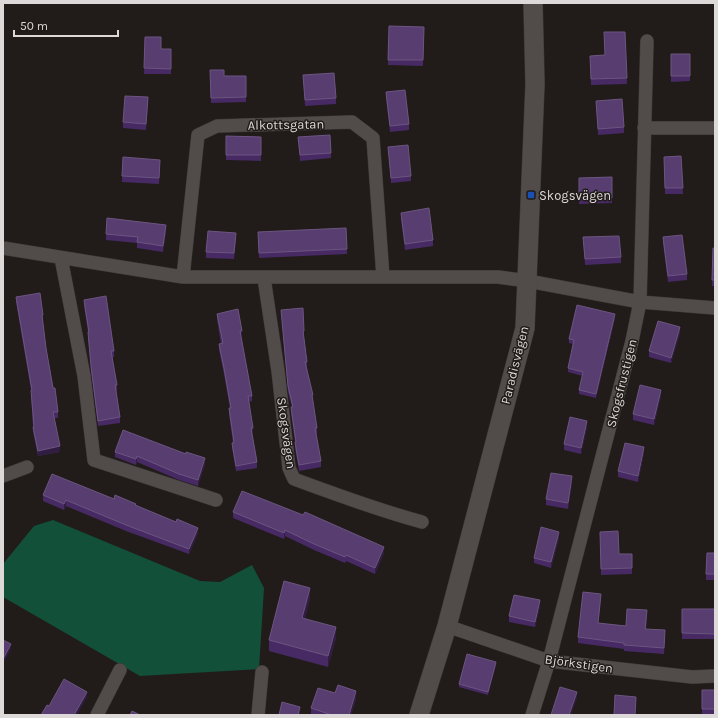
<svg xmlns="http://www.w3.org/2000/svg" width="718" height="718" font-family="Karla,sans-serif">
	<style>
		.green { fill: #12503a }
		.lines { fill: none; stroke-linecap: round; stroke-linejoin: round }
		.street-casing { stroke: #3c3938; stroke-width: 14 }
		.secondary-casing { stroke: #3c3938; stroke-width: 20 }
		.street { stroke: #514b49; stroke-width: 13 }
		.secondary { stroke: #514b49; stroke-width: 19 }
		.wall { fill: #472a64 }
		.shaded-wall { fill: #311d41 }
		.building { fill: #573d70; stroke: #6c5580 }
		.transit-dot { fill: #1a4fb4; stroke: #211c1a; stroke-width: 1.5 }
		.labels { text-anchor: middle; stroke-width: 3; stroke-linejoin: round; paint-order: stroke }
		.street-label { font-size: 13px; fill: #dcd9d8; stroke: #211c1a }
		.poi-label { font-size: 13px; fill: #dcd9d8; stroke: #211c1a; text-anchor: start }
	</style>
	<rect width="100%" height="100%" fill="#211c1a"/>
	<path class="green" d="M53,520L200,581L220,582L252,565L264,588L259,669L140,676L3,597V564L34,526Z"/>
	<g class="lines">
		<g class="street-casing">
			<path id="street" d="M644,128H715
				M3,248L183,277H498L528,281L640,302L715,308
				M61,258L84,376L94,460L216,500
				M183,277L198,135L217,126L352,122L373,138L383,277
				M264,278L278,371L289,468L294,479C337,495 378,510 422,522
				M3,476L27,467
				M447,626L549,661L692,677L715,676
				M97,715L120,670
				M258,715L262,672
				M532,715L549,661L632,341L640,302L647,41"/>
		</g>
		<g class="secondary-casing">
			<path id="secondary" d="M419,715L447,626L525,328L535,84L533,3"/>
		</g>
		<use href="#street" class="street"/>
		<use href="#secondary" class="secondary"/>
	</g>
	<path class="wall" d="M389,26L424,27L423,66L388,65Z
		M625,32L627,84L591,85L590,56L605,55Z
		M145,37L161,49H171V74H144Z
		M671,54H690V81L671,82Z
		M210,70L224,76H246V102L211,103Z
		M303,75L336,98V104L305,106Z
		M386,92L409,124V130L390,132L386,98Z
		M596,101L624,127V133L598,135Z
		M148,103L146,130L123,128V122Z
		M226,136L261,137V161L226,160Z
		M298,137L331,153V158L300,161Z
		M388,147L411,176V181L391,183Z
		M681,156L683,194H665L664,157Z
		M160,166L159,184L122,182V176Z
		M612,177V203L579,204V178Z
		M401,213L433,240V246L405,250L401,219Z
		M166,231L163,252L137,248V243L106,240V234Z
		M258,232L347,249V254L259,258Z
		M583,237L621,257V263L585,265Z
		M663,237L687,274V280L668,282L663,243Z
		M236,238L234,259L206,258V252Z
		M713,248H715V286H712Z
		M16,297L43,315V320L42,321L46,348L58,412V418H54L60,452L38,456L33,432V427L31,396V390L16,302Z
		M84,300L114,351V357H112L117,385V391H116L120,417V423L98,426L91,371L88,337V332L84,306Z
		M281,310L304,331V337L307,362V368L313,401L317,428V433L316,434L321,461V467L299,471L295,448V442L291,413V407H292L288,392Z
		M217,314L242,336H241L252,396V401L248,402L253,428L252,434L257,462V468L236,471L232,448V443H233L229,414V408H230L224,374L219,350V344H221L217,319Z
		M615,318L596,398L579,394V390L583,376L568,372V368L573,344L569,343V339Z
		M680,333L671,363L649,357V351Z
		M661,396L654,425L633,420V414Z
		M587,427L581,454L564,450V444Z
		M115,452L205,464L198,486L179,480L137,462L136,465L115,457Z
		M644,453L638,482L618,477V471Z
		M572,482L568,509L546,505V499Z
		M43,495L114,499L136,505L198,533L189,554L126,531L66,506L64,510L43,501Z
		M233,512L384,553L375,574L346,561L345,563L314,550L285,536L284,539L233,518Z
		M600,532L619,554H632V574L601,575Z
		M559,538L551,568L534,563V558Z
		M715,553V580H706V574Z
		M310,599L305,618L336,638L328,667L269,651V640Z
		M601,600L598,623L626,626L647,616L646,629L665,636L664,654L624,651V649L578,643V637Z
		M540,606L535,627L509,622V616Z
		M682,609H715V639H682Z
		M496,665L488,695L459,687V684Z
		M702,690H715V715H702Z
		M335,693L356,699L351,715H311V708Z"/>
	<path class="shaded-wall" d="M148,97V103L146,130V124Z
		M166,225V231L163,252V246Z
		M615,314V318L596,398V394Z
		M680,327V333L671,363V358Z
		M240,331H242V336L240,337Z
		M661,390V396L654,425V419Z
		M587,421V427L581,454V448Z
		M4,437V442L3,445V440Z
		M60,446V452L38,456V451Z
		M644,447V453L638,482V476Z
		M137,456V462L136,465V459Z
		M205,458V464L198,486V480Z
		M572,476V482L568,509V503Z
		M66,500V506L64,510V504Z
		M198,528V533L189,554V549Z
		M285,530V536L284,539V533Z
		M559,532V538L551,568V562Z
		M384,547V553L375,574V568Z
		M310,588V599L302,629V618Z
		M601,594V600L598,629V623Z
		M540,600V606L535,627V622Z
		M336,627V638L328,667V656Z
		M11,644V649L3,664V659Z
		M496,662V665L488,695V692Z
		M356,691V699L351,715H349Z
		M87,692V697L77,715H74Z
		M577,692V698L571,715H569Z
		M300,707V715H298Z"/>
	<path class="building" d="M389,26L424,27L423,60H388Z
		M604,32H625L627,78L591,79L590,56L605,55Z
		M145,37H161V49H171V69L144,68Z
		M671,54H690V76H671Z
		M210,70H224V76H246V97L211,98Z
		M334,73L336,98L305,100L303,75Z
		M405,90L409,124L390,126L386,92Z
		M125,96L148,97L146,124L123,122Z
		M622,99L624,127L598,129L596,101Z
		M330,135L331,153L300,155L298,137Z
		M226,136L261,137V155H226Z
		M408,145L411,176L391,178L388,147Z
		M681,156L683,188H665L664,157Z
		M123,157L160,160L159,178L122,176Z
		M612,177V198H579V178Z
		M429,208L433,240L405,244L401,213Z
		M107,218L166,225L163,246L137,242L138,237L106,234Z
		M346,228L347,249L259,253L258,232Z
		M208,231L236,233L234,253L206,252Z
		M682,235L687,274L668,276L663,237Z
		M619,236L621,257L585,259L583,237Z
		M713,248H715V280H712Z
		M40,293L43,315H42L46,348L53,388H55L58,412H53L60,446L38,451L33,427L34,426L31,390H32L16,297Z
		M106,296L114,351H111L117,385H115L120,417L98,421L91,366L88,332H89L84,300Z
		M577,305L615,314L596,394L579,390L583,372L568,368L574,340L569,339Z
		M303,308L304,331H303L307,362H305L313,395H312L317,428H315L321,461L299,465L295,442H296L291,407H293L288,386L281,310Z
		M238,309L242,331H240L252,396H248L253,428H251L257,462L236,466L232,443L234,442L229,408H231L224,368L219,344L223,343L217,314Z
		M658,321L680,327L671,358L649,351Z
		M640,385L661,390L654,419L633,414Z
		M570,417L587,421L581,448L564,444Z
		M123,430L186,454V452L205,458L198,480L179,474L137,456L136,459L115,452Z
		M625,443L644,447L638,476L618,471Z
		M551,473L572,476L568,503L546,499Z
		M52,474L114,499L115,495L136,504L135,505L176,522L177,519L198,528L189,549L126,525L66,500L64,504L43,495Z
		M242,491L303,515L305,512L384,547L375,568L346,555L345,557L314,544L285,530L284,533L233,512Z
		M541,527L559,532L551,562L534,558Z
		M618,531L619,554H632V568L601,569L600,532Z
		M707,553H715V574H706Z
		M284,581L310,588L302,618L336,627L328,656L269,640Z
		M583,592L601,594L598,623L626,626L627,609L647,610L645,629L665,630L664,648L624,645V643L578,637Z
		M514,595L540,600L535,622L509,616Z
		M682,609H715V634L682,633Z
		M3,640L11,644L3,659Z
		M467,654L496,662L488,692L459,684Z
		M64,679L87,692L74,715H41L47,705L49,706Z
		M338,685L356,691L349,715H328L329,714L311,708L318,688L335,693Z
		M560,687L577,692L569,715H551Z
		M702,690H715V709H702Z
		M615,695L636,697L635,715H614Z
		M282,702L300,707L298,715H279Z
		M132,711L140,715H130Z"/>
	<rect class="transit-dot" x="527" y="191" width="8" height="8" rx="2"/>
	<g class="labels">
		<g class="street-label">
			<text transform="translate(286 124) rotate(-1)" y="5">Alkottsgatan</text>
			<text transform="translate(514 365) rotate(-76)" y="5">Paradisvägen</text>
			<text transform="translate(621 383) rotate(-76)" y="5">Skogsfrustigen</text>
			<text transform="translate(287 433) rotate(82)" y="5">Skogsvägen</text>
			<text transform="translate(579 663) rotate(8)" y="5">Björkstigen</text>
		</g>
		<g class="poi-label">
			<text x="539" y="200">Skogsvägen</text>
		</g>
	</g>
	<rect width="718" height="718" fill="none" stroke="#dcd9d8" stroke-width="8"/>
	<path d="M14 30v6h104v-6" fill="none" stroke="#dcd9d8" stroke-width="2"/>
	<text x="20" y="30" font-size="12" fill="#dcd9d8" stroke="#211c1a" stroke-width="3" paint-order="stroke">50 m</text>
</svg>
